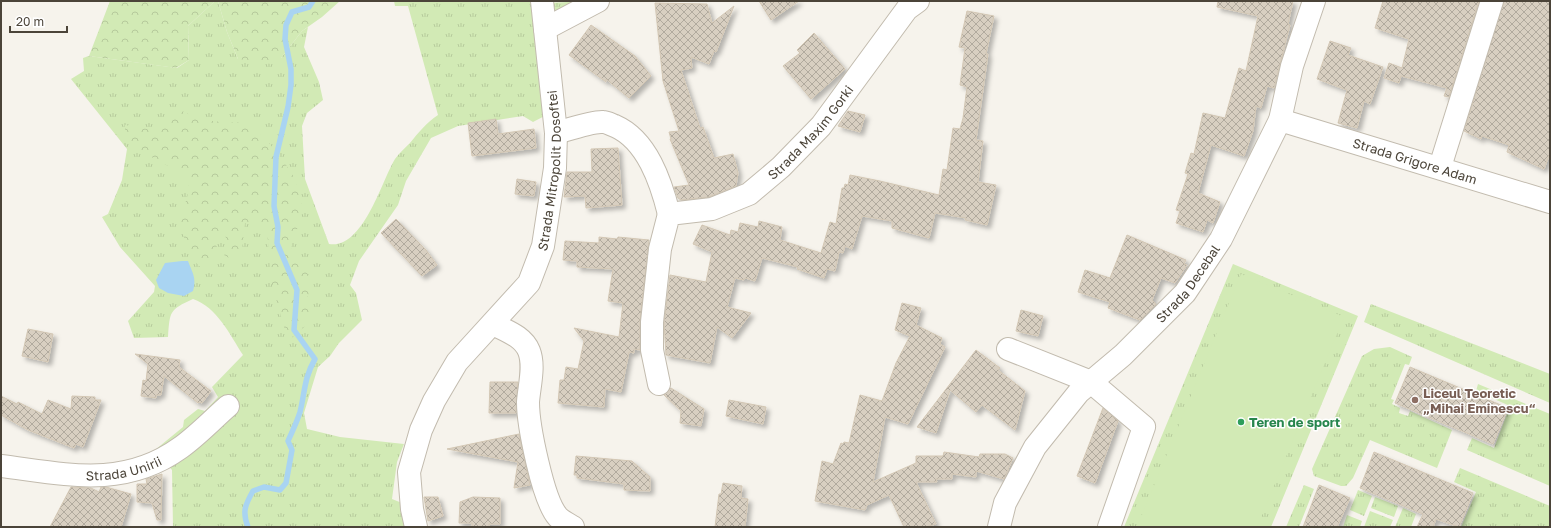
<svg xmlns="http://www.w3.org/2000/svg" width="1551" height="528" font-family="'Golos Text',sans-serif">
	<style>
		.grass { fill: url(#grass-tufts) }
		.forest { fill: url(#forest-crowns) }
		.garden { fill: #d2eab5 }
		.water { fill: #a9d4f2 }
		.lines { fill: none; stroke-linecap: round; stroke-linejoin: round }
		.stream { stroke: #a9d4f2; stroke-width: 5.5 }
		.building { fill: url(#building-cross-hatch); stroke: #d3c7b4; filter: url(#shadow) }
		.minor-casing { stroke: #c2bbae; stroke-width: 24 }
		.minor { stroke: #fff; stroke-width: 22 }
		.education-dot { fill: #8d6e63; stroke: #fff; stroke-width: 1.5 }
		.leisure-dot { fill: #2e9e5b; stroke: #fff; stroke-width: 1.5 }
		.labels { text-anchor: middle; stroke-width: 3; stroke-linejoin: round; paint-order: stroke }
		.street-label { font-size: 13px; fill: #4b4439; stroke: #fff }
		.education-label { font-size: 13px; font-weight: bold; fill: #785e54; stroke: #fff; text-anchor: start }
		.leisure-label { font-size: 13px; font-weight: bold; fill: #27864d; stroke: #fff; text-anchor: start }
	</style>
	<defs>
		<pattern id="grass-tufts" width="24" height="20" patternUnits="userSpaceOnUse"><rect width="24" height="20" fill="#d2eab5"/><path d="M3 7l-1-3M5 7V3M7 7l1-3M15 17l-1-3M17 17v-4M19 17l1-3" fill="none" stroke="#b6ca9c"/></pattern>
		<pattern id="forest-crowns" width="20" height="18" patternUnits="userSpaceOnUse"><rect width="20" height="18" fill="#d2eab5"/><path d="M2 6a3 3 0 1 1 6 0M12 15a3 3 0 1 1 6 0" fill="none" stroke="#b6ca9c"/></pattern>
		<pattern id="building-cross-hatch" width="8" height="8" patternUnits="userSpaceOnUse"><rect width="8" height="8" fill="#d8cfc1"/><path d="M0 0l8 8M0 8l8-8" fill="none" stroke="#b1aa9e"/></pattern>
		<filter id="shadow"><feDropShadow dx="3.5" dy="3.5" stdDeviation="2" flood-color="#0004"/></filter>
	</defs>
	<rect width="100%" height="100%" fill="#f6f3ec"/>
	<path class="grass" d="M215,1H218L227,32L238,59L281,58L302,31L308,27L304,47L319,82L323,100L307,113L302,126L305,179L329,244C363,250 382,180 395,159C399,153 405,148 410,143C419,132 426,123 438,115L408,6H395L394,1H547V3L589,1L557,29L555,41L560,108L533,122L523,116L458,126L431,138L406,181L398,205L359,261L350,285L356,293L362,320L339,343L330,356L318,367L304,413L307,429L340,437L404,444L397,462L392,499L402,503L407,527H173L172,470L155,450L183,427L184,420L198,409L205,411L218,397L212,387L243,355C230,335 217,307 193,299C169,310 170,311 168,337L134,338L128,321L154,292L155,286L120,247L102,217L108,214L122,180L127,149L71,79L84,71L83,58L89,56L177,68L189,60L188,26Z
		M1233,264L1358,316L1271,527H1124Z
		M1371,304L1550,374V403L1364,322Z
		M1390,347L1412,357L1409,365L1405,364L1391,399L1394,400L1392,404L1400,408L1399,413L1408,416L1410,411L1452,430L1437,468L1370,440L1353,478L1346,486H1341L1314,476L1312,469L1362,356L1374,349Z
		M1478,384L1550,414V486L1467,450L1472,438L1494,448L1510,406L1476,391Z
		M1460,468L1550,506V527H1461L1476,492L1454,482Z
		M1304,485L1314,489L1299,527H1286Z
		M1358,490L1372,496L1364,516L1350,510Z
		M1375,497L1398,506L1394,517L1371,508Z
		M1403,508L1416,514L1411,527H1395Z
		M1370,511L1393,520L1390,527H1364Z
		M1347,515L1362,521L1360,527H1343Z"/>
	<path class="forest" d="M110,1H215L188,26L189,60L176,68L89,56Z
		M218,1H340L322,17L302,31L281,58L271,64L238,59L227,32Z
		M182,111C196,118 209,122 226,122C232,123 241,122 247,123C258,127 286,163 292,174C298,184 302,200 302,212C301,226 292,235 291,250C300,260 313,276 310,291C309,295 306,299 304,303L312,314L304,327L288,341L271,281L267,229L256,223H245L242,250L234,261L224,255L226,238L223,230L217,238L216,258L205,268L199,266L187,251L179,215L187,199L189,183L172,168L142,152L125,137V125L160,131L167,116Z"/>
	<path class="garden" d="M1241,274L1344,317L1257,527H1137Z"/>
	<path class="water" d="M182,261H188C192,272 197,278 193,291L184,296L168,293L159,288L156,280L165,263Z"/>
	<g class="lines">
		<path class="stream" d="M248,527C242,512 245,505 253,491L264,487L280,490L286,483L292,450L288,441C292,432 297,422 300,412C305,392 304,378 315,359L294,330L297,290L277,243L278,227L274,206L276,157L288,107L291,85V69L285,39L286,25L292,12L309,7L313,1"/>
	</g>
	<path class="building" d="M759,1H799L771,20Z
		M1218,1H1293L1288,24L1290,25L1274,88L1267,86L1261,108L1256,106L1253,131L1244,156L1211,145L1198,193L1220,202L1213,223L1207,220L1203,232L1176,223L1180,211L1176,210L1188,174L1185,173L1191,153L1194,154L1203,113L1225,118L1239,68L1246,71L1258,16L1217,7Z
		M1383,1H1479L1449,97L1444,96L1447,88L1401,76L1399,83L1384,78L1389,63L1402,68L1409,39L1375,28Z
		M1504,1H1550V153L1544,169L1507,152L1509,145L1482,136L1481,139L1464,131Z
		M655,3L707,4L712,23L734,6L716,52L714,51L709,64L691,57L692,68L681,70L700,128L703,127L714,158L733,154L738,173L736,186L709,197L681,200L678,198L674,187L689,185L670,139H671L669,132L679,131L663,81Z
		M967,11L994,16L986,54H988L976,140L983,141L978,182L996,185L987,225L965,220L966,218L935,213L929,238L892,228V221L862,216L852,249L845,246L843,253L839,252L835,271L827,269L824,278L797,269L798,267L762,258L755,281L745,278L744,280L735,278L727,307L751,313L732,338L717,327L710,363L666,355L664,323L670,275L706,282L712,252L693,244L702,225L730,235L731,230L738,232L740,223L758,227L759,221L782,227L780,240L821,253L830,222L836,224L842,188H844L845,184L848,185L850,175L880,181L939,195L943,169L947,170L953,128L960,129L963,118L967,87L960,85L965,48L959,47Z
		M591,25L635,56L651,76L629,98L606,79V82L569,55Z
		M814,33L845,69L811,99L783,66L800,53L797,50Z
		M1330,41L1351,48L1348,55L1383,67L1370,104L1364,101L1357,128L1338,123L1347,90L1317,79Z
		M848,111L865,115L860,132L838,126Z
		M496,119L498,134L534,129L536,148L472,156L468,123Z
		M618,148L622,205L586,208L585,196L564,197L567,172H592L591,149Z
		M517,179L536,182L534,196L515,194Z
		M396,219L426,250L437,265L422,276L381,233Z
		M1127,235L1186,260L1184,264L1187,265L1175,283L1161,278L1152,300L1156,304L1140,320L1108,308L1110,302L1078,292L1085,270L1110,278Z
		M599,237L617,239L618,237L649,240L640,321V350L634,349V353L629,352L621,392L605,389L604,407L558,403L560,380H564L566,367L578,369L584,341L574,328L619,337L623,303L608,301L613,269L577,267V261L563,260L565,241L599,243Z
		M902,303L921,308L916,325L942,338L940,344L945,347L908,424L885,417L873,482L916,463V456H943L944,452L979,457L980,454H1005L1013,458L1004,479L976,471V477L952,474V479H936L937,482H916L936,524L926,527H904L889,495L867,505L865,510L815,501L822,461L833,464L841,443L843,444L844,442L849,443L860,395L882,401L896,363L910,336L895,330Z
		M1021,310L1043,316L1038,336L1016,331Z
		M28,329L53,334L48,362L22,356Z
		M976,350L1000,368L998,370L1025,391L1015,430L982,405L976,412L950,390L936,433L917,427Z
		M135,354L180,360L179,367L211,391L202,403L199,402L198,403L164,376L161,395H156V398L141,396L143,380L146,381L148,364Z
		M1410,367L1508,408L1493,444L1395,403Z
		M490,382H518L516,413H489Z
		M671,388L704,409L701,426L680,423L681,411L664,395Z
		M1,396L17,404L18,402L42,414L48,400L71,409L72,396L95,397V400H101L83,447L76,444L74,448L28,430L1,415Z
		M729,400L766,407L763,424L726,416Z
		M1103,408L1118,421L1095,483L1077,476Z
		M519,434L530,485L514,488L518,462L447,449Z
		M1374,452L1473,493L1459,527L1436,519L1433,527H1417L1423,514L1360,488Z
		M576,456L632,461L650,477V491L624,490V484L577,478V475H574Z
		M162,474L161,520H157L152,503L137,502V484H147L146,479Z
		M723,483L742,486L741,498L748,499L745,527H715L719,494H721Z
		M1319,485L1350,498L1337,527H1303Z
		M71,487L91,488L99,492L101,487H106L131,494L121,527H50Z
		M424,497H438L443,516L428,521Z
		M473,497L500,498V524H489V527H472V523H459L460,502Z"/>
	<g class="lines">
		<g class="minor-casing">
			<g id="minor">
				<path d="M545,29L598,1"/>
				<path id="s1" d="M1280,120L1550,202"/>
				<path d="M556,133C567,130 593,121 603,122C607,122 612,125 615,126C647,140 661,182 669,214"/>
				<path d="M1440,167L1492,1"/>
				<path d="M493,324C506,331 523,336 529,351C535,366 529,387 528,402C528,425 543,501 558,517C562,521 568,524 573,527"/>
				<path d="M1008,349L1091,382L1144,427L1109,527"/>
				<path id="s2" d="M659,384L652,350V322L660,249L669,214L712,209L749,194L781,167L821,126L907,9L918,1"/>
				<path id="s3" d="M1,466C65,474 123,489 180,448C197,436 212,420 228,406"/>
				<path id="s4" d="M416,527L412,509L409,472L421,430L434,401L457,362L529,283L543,246L555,168L556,133L542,1"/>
				<path id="s5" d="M999,527L1005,503L1035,447L1079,392L1123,355L1185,293L1221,239L1280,120L1292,66L1314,1"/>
			</g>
		</g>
		<use href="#minor" class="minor"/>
	</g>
	<circle class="education-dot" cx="1415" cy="400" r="4"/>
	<circle class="leisure-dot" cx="1241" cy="422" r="4"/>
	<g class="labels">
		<g class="street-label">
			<text dy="5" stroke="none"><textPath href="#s2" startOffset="343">Strada Maxim Gorki</textPath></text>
			<text dy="5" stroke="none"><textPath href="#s1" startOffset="141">Strada Grigore Adam</textPath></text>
			<text dy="5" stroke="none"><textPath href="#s4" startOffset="399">Strada Mitropolit Dosoftei</textPath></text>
			<text dy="5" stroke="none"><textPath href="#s5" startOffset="313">Strada Decebal</textPath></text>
			<text dy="5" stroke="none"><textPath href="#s3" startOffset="124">Strada Unirii</textPath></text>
		</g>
		<g class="education-label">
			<text x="1423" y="398">Liceul Teoretic<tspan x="1423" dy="15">„Mihai Eminescu“</tspan></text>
		</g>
		<g class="leisure-label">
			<text x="1249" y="427">Teren de sport</text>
		</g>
	</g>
	<rect width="1551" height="528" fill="none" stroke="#4b4439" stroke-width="4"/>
	<path d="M10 26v6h57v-6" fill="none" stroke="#4b4439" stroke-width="2"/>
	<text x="16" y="26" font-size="12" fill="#4b4439" stroke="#ffffff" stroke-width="3" paint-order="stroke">20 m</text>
</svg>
